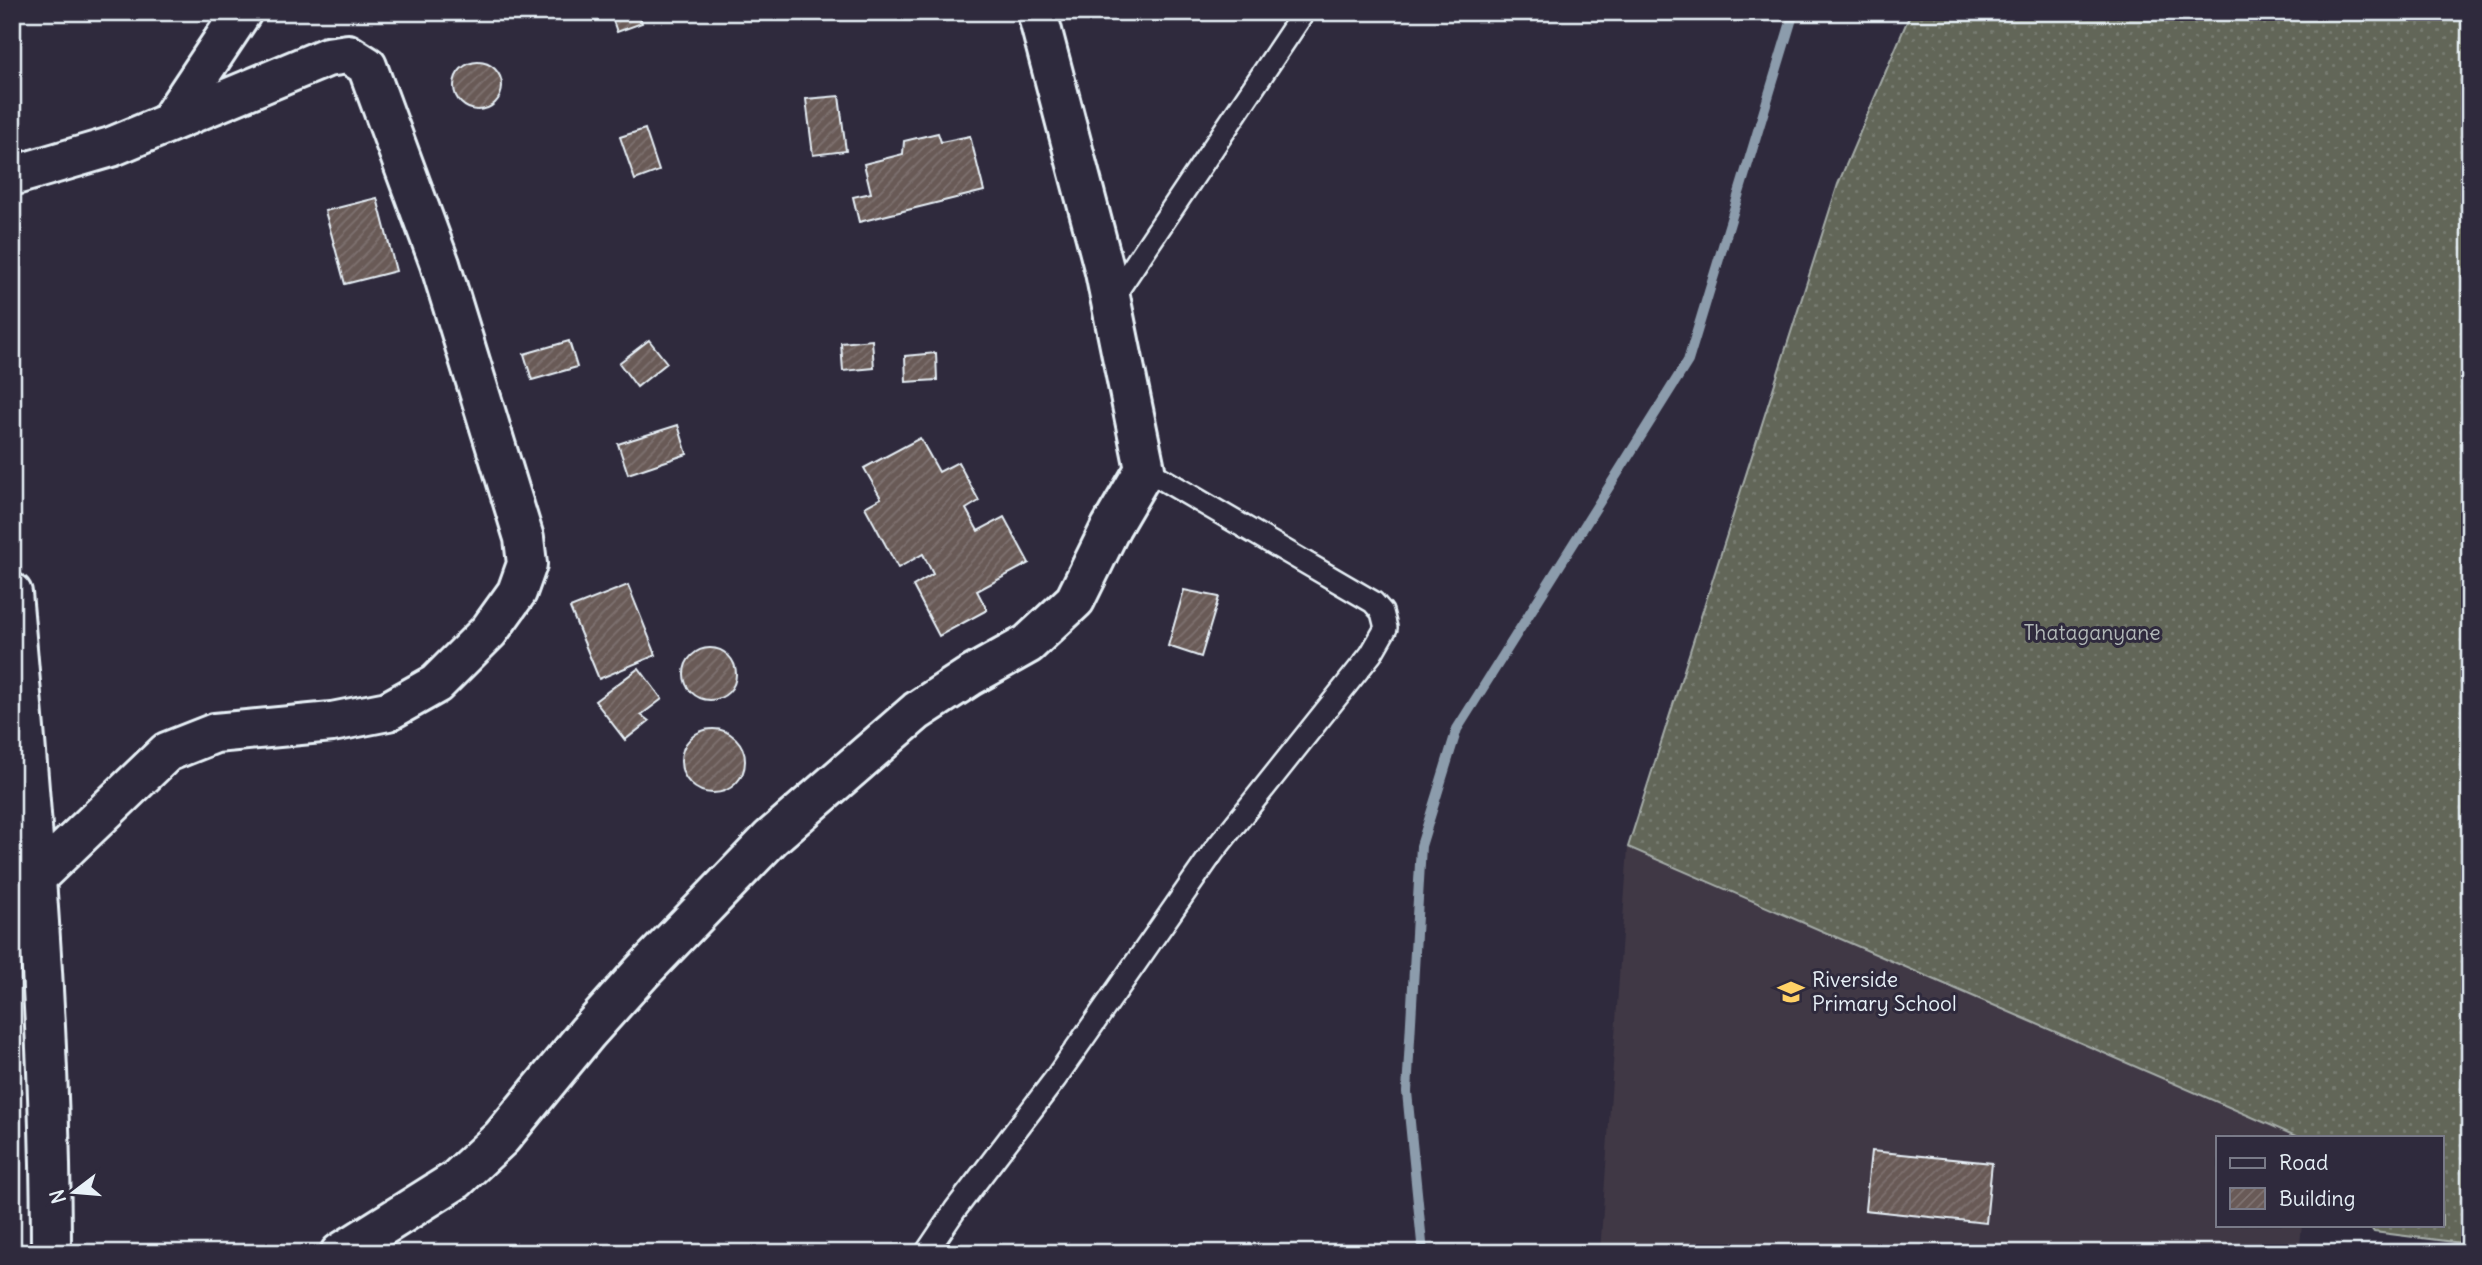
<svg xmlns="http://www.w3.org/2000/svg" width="2482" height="1265" font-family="Delius,sans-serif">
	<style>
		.built { fill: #403845 }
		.grass { fill: url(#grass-dots); stroke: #a5aca8; stroke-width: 2 }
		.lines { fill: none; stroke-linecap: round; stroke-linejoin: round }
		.stream { stroke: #8c9cac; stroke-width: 10 }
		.building { fill: url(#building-hatch); stroke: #e8f1f8; stroke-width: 2 }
		.service-casing { stroke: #e8f1f8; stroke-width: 26 }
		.minor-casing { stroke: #e8f1f8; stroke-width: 44 }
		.service { stroke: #2f2a3d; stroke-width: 21 }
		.minor { stroke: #2f2a3d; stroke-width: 38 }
		.labels { text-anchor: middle; stroke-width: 6; stroke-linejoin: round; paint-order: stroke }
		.park-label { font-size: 21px; fill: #b2b9b8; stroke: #2f2a3d }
		.poi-label { font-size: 21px; fill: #e8f1f8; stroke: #2f2a3d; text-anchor: start }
	</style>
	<defs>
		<pattern id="grass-dots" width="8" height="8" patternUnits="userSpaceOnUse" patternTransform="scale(1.75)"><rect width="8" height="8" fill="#626659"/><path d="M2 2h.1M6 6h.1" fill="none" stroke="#787c72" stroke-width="1.8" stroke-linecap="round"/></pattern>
		<pattern id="building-hatch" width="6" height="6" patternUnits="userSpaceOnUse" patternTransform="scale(1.75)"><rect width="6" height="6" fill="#695a57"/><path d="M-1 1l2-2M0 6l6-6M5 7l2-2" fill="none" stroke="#7e7270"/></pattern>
	</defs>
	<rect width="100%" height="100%" fill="#2f2a3d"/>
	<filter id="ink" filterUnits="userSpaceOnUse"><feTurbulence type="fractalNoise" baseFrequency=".0143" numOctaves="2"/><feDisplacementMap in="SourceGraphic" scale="14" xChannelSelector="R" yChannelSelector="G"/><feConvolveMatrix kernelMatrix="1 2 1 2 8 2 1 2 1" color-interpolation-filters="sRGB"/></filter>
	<g filter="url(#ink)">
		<path class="built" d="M1628,847L2298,1137H2218V1225H2302L2299,1253H1600Z"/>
		<path class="grass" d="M1911,12H2470V1244L2374,1232L2369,1225H2442V1137H2298L1628,847L1838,184Z"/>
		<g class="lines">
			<path class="stream" d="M1423,1253L1407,1092L1421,846L1457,729L1688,361L1794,12"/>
		</g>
		<path class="building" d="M610,12H638L642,23L617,32Z
			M454 86a24 24 0 1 1 48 0a24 24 0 1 1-48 0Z
			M839,96L846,151L813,155L806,99Z
			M645,129L659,171L635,180L620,137Z
			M938,133L941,142L970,136L984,191L859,222L853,197L871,193L864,164L903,154L904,141Z
			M377,198L396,271L345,284L325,211Z
			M649,340L667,363L637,387L619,363Z
			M872,340L874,368L843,371L841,343Z
			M569,341L577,367L532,380L524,354Z
			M936,353L937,380L906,382L905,356Z
			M678,425L687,454L628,474L618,444Z
			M920,438L939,472L958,462L979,501L966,509L978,531L1004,517L1029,563L977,591L987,610L939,636L913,586L933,574L923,554L898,568L865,507L881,498L864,468Z
			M628,585L656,655L599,679L570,608Z
			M1184,590L1219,597L1201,657L1168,646Z
			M684 674a26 26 0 1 1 52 0a26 26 0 1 1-52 0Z
			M639,668L662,699L641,715L649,721L625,740L595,701Z
			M681 761a32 32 0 1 1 64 0a32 32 0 1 1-64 0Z
			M1871,1151L1992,1163L1986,1223L1865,1210Z
			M2023,1248L2070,1251V1253H2023Z"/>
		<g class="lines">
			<g class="service-casing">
				<path id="service" d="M1111,300L1304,12
					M926,1253L955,1210L1055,1079L1213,852L1371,654L1386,628L1382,612L1373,602L1145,469"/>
			</g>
			<g class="minor-casing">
				<path id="minor" d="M168,123L242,12
					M12,176L111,147L327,57L348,54L367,66L440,264L524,538L527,564L517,592L489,631L436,684L388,711L332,722L215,733L167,752L38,876
					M12,593C32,813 51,1032 51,1253
					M340,1253L456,1180L501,1138L587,1033L641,973L771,838L917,711L969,677L1028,644L1075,600L1111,527L1145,469L1105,272L1037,12"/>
			</g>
			<use href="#service" class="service"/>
			<use href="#minor" class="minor"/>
		</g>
	</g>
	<defs>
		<g id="school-bare" transform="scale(2.1)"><path d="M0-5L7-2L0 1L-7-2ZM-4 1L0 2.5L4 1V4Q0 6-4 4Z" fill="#ffd166" stroke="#2f2a3d" stroke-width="2.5" paint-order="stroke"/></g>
	</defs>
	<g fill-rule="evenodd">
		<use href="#school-bare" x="1791" y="992"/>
	</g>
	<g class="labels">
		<g class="park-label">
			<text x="2092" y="640">Thataganyane</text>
		</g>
		<g class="poi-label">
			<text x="1812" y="987">Riverside<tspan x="1812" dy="24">Primary School</tspan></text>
		</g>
	</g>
	<rect width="2482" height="1265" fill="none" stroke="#2f2a3d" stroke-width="42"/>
	<rect x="21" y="21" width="2440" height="1223" fill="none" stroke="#e8f1f8" stroke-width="2.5" filter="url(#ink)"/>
	<rect x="2216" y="1136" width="228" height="91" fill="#2f2a3d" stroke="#797a88" stroke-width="2"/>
	<rect x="2230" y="1158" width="35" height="10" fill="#2f2a3d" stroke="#797a88" stroke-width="2"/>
	<text x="2279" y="1170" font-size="21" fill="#e8f1f8">Road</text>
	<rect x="2230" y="1188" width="35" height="21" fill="url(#building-hatch)" stroke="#797a88" stroke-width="2"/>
	<text x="2279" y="1206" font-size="21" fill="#e8f1f8">Building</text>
	<g transform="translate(74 1192) rotate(254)" stroke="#2f2a3d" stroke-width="5" paint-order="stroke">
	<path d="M0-5L12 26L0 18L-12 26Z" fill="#e8f1f8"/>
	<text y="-10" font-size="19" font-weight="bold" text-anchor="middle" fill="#e8f1f8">N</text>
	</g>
</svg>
